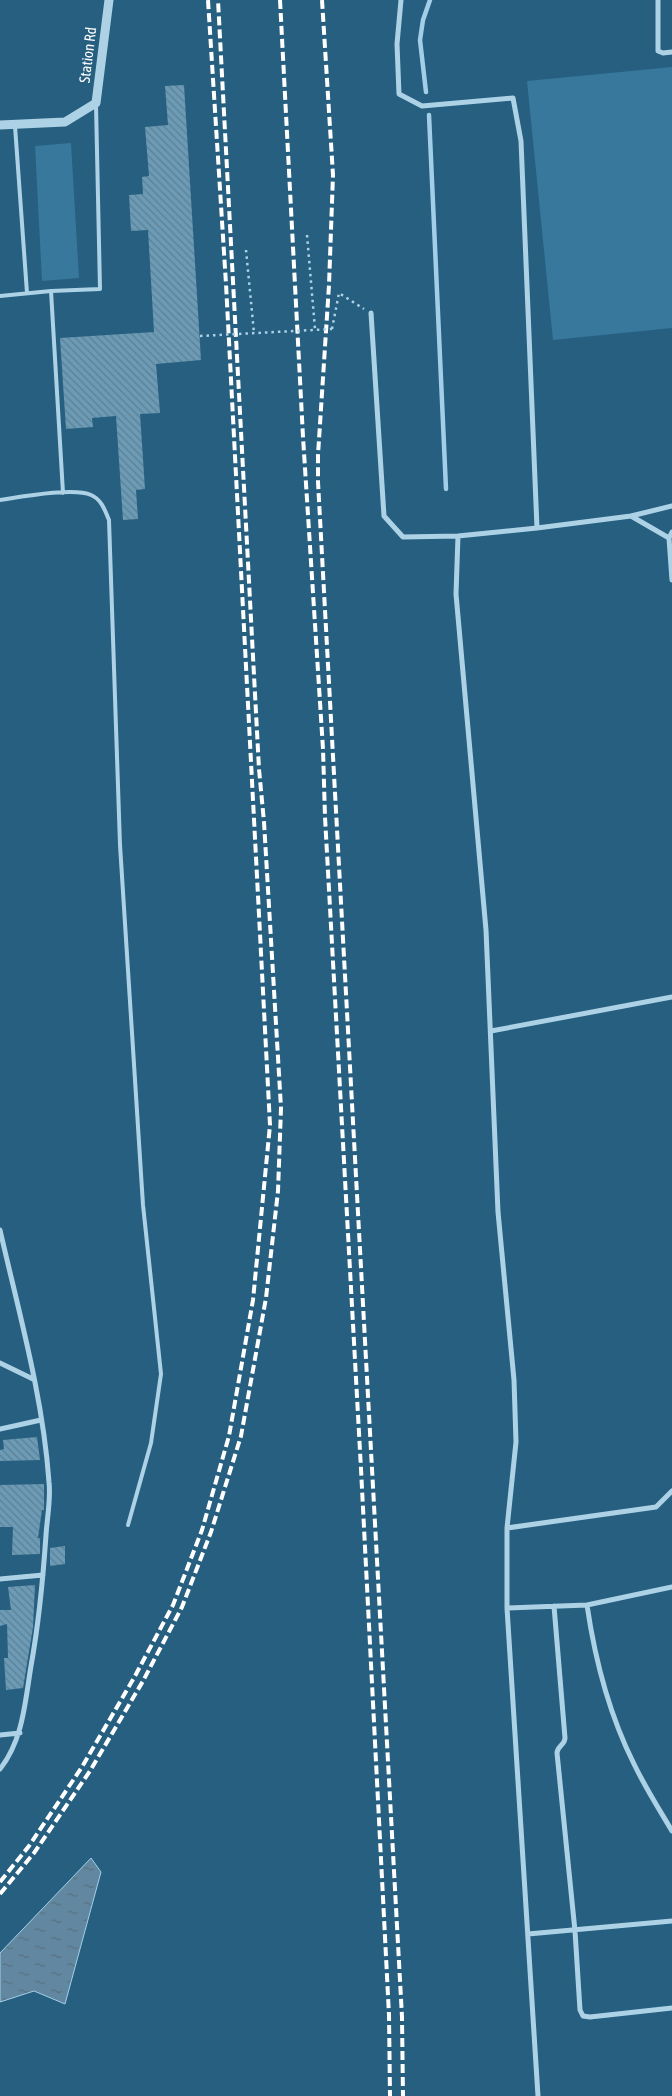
<svg xmlns="http://www.w3.org/2000/svg" width="672" height="2096" font-family="'Asap Condensed',sans-serif">
	<style>
		.green { fill: #37789c }
		.water { fill: url(#water-ripples); stroke: #a2cfe7 }
		.lines { fill: none; stroke-linecap: round; stroke-linejoin: round }
		.stream { stroke: #a2cfe7; stroke-width: 4.5 }
		.building { fill: url(#building-back-hatch) }
		.path { stroke: #add2e6; stroke-width: 2.5; stroke-dasharray: 2.5 4; stroke-linecap: butt }
		.service { stroke: #add2e6; stroke-width: 4 }
		.minor { stroke: #add2e6; stroke-width: 5 }
		.tertiary { stroke: #add2e6; stroke-width: 9 }
		.rail { stroke: #fff; stroke-width: 4; stroke-dasharray: 9 4; stroke-linecap: butt }
		.path-bridge { stroke: #add2e6; stroke-width: 2.5; stroke-dasharray: 2.5 4; stroke-linecap: butt }
		.labels { text-anchor: middle; stroke-width: 5; stroke-linejoin: round; paint-order: stroke }
		.street-label { font-size: 15px; fill: #fff; stroke: #265f80 }
	</style>
	<defs>
		<pattern id="water-ripples" width="26" height="14" patternUnits="userSpaceOnUse" patternTransform="scale(1.25)"><rect width="26" height="14" fill="#6188a0"/><path d="M2 4q2-2 4 0t4 0M15 11q2-2 4 0t4 0" fill="none" stroke="#59707e"/></pattern>
		<pattern id="building-back-hatch" width="6" height="6" patternUnits="userSpaceOnUse" patternTransform="scale(1.25)"><rect width="6" height="6" fill="#6b9bb6"/><path d="M-1 5l2 2M0 0l6 6M5-1l2 2" fill="none" stroke="#607f91"/></pattern>
	</defs>
	<rect width="100%" height="100%" fill="#265f80"/>
	<path class="green" d="M672,67V328L553,340L527,81Z
		M71,143L79,278L42,281L35,146Z"/>
	<path class="water" d="M91,1858L101,1872L65,2004L34,1991L0,2002V1953Z"/>
	<g class="lines">
		<path class="stream" d="M426,92L420,40L423,20L430,0
			M429,115L446,489"/>
	</g>
	<path class="building" d="M184,85L201,360L156,364L160,413L140,414L145,489L136,490L138,519L123,520L116,416L92,418L93,427L66,429L60,338L154,332L148,230L131,231L129,195L143,194L142,177L149,176L145,127L168,125L165,86Z
		M37,1437L40,1460L0,1461V1450L4,1449L3,1440Z
		M44,1484V1510H42L38,1538H40V1554L12,1555L13,1527H0V1485Z
		M65,1546V1564L50,1566V1548Z
		M35,1585L33,1627L23,1688L6,1690L4,1658H8L7,1624L0,1626V1610H11L8,1587Z"/>
	<g class="lines">
		<path class="path" d="M307,235L315,329
			M246,250L254,333
			M332,329L339,293L364,309"/>
		<path class="service" d="M15,126L27,293
			M51,291L63,493
			M0,296L51,291L100,289L96,105
			M0,500C20,497 74,487 91,495C101,499 105,510 109,520L120,845L143,1205L161,1374L151,1443L128,1525"/>
		<path class="minor" d="M401,0L397,44L399,94L422,106L513,98L521,141L537,528
			M658,0V51L663,53L672,52
			M371,313L384,516L403,537L458,536L537,528L631,516L669,538
			M631,516L672,506
			M672,532L669,538L672,580
			M458,536L456,594L486,930L498,1212L514,1380L516,1442L507,1528V1608L587,1605L672,1587
			M491,1031L672,997
			M0,1230C19,1313 43,1397 49,1482C51,1499 47,1518 46,1535C43,1579 39,1622 31,1666C25,1702 23,1740 0,1769
			M0,1363L33,1379
			M0,1429L41,1420
			M507,1528L656,1507L672,1491
			M0,1579L43,1575
			M587,1605C595,1660 609,1714 634,1764C645,1787 659,1809 672,1831
			M554,1606L565,1738C565,1745 557,1746 557,1753L575,1931L580,2010L583,2016L590,2017L672,2008
			M507,1608L538,2096
			M0,1735L20,1733
			M528,1934L672,1921"/>
		<path class="tertiary" d="M0,125L65,122L96,103L109,0"/>
		<path class="rail" d="M280,0L303,437L323,749L325,817L361,1469L389,2015L390,2096
			M322,0L333,175L329,285L318,455V482L402,2017L403,2096
			M0,1882L29,1846L82,1767L135,1676L173,1605L202,1530L229,1436L253,1300L270,1125L226,284L208,0
			M0,1894L34,1853L90,1771L143,1681L182,1607L211,1532L241,1436L266,1298L278,1191L281,1108L264,822L259,769L218,0"/>
		<path class="path-bridge" d="M200,336L332,329"/>
	</g>
	<g class="labels">
		<g class="street-label">
			<text transform="translate(88 55) rotate(-83)" y="5">Station Rd</text>
		</g>
	</g>
</svg>
